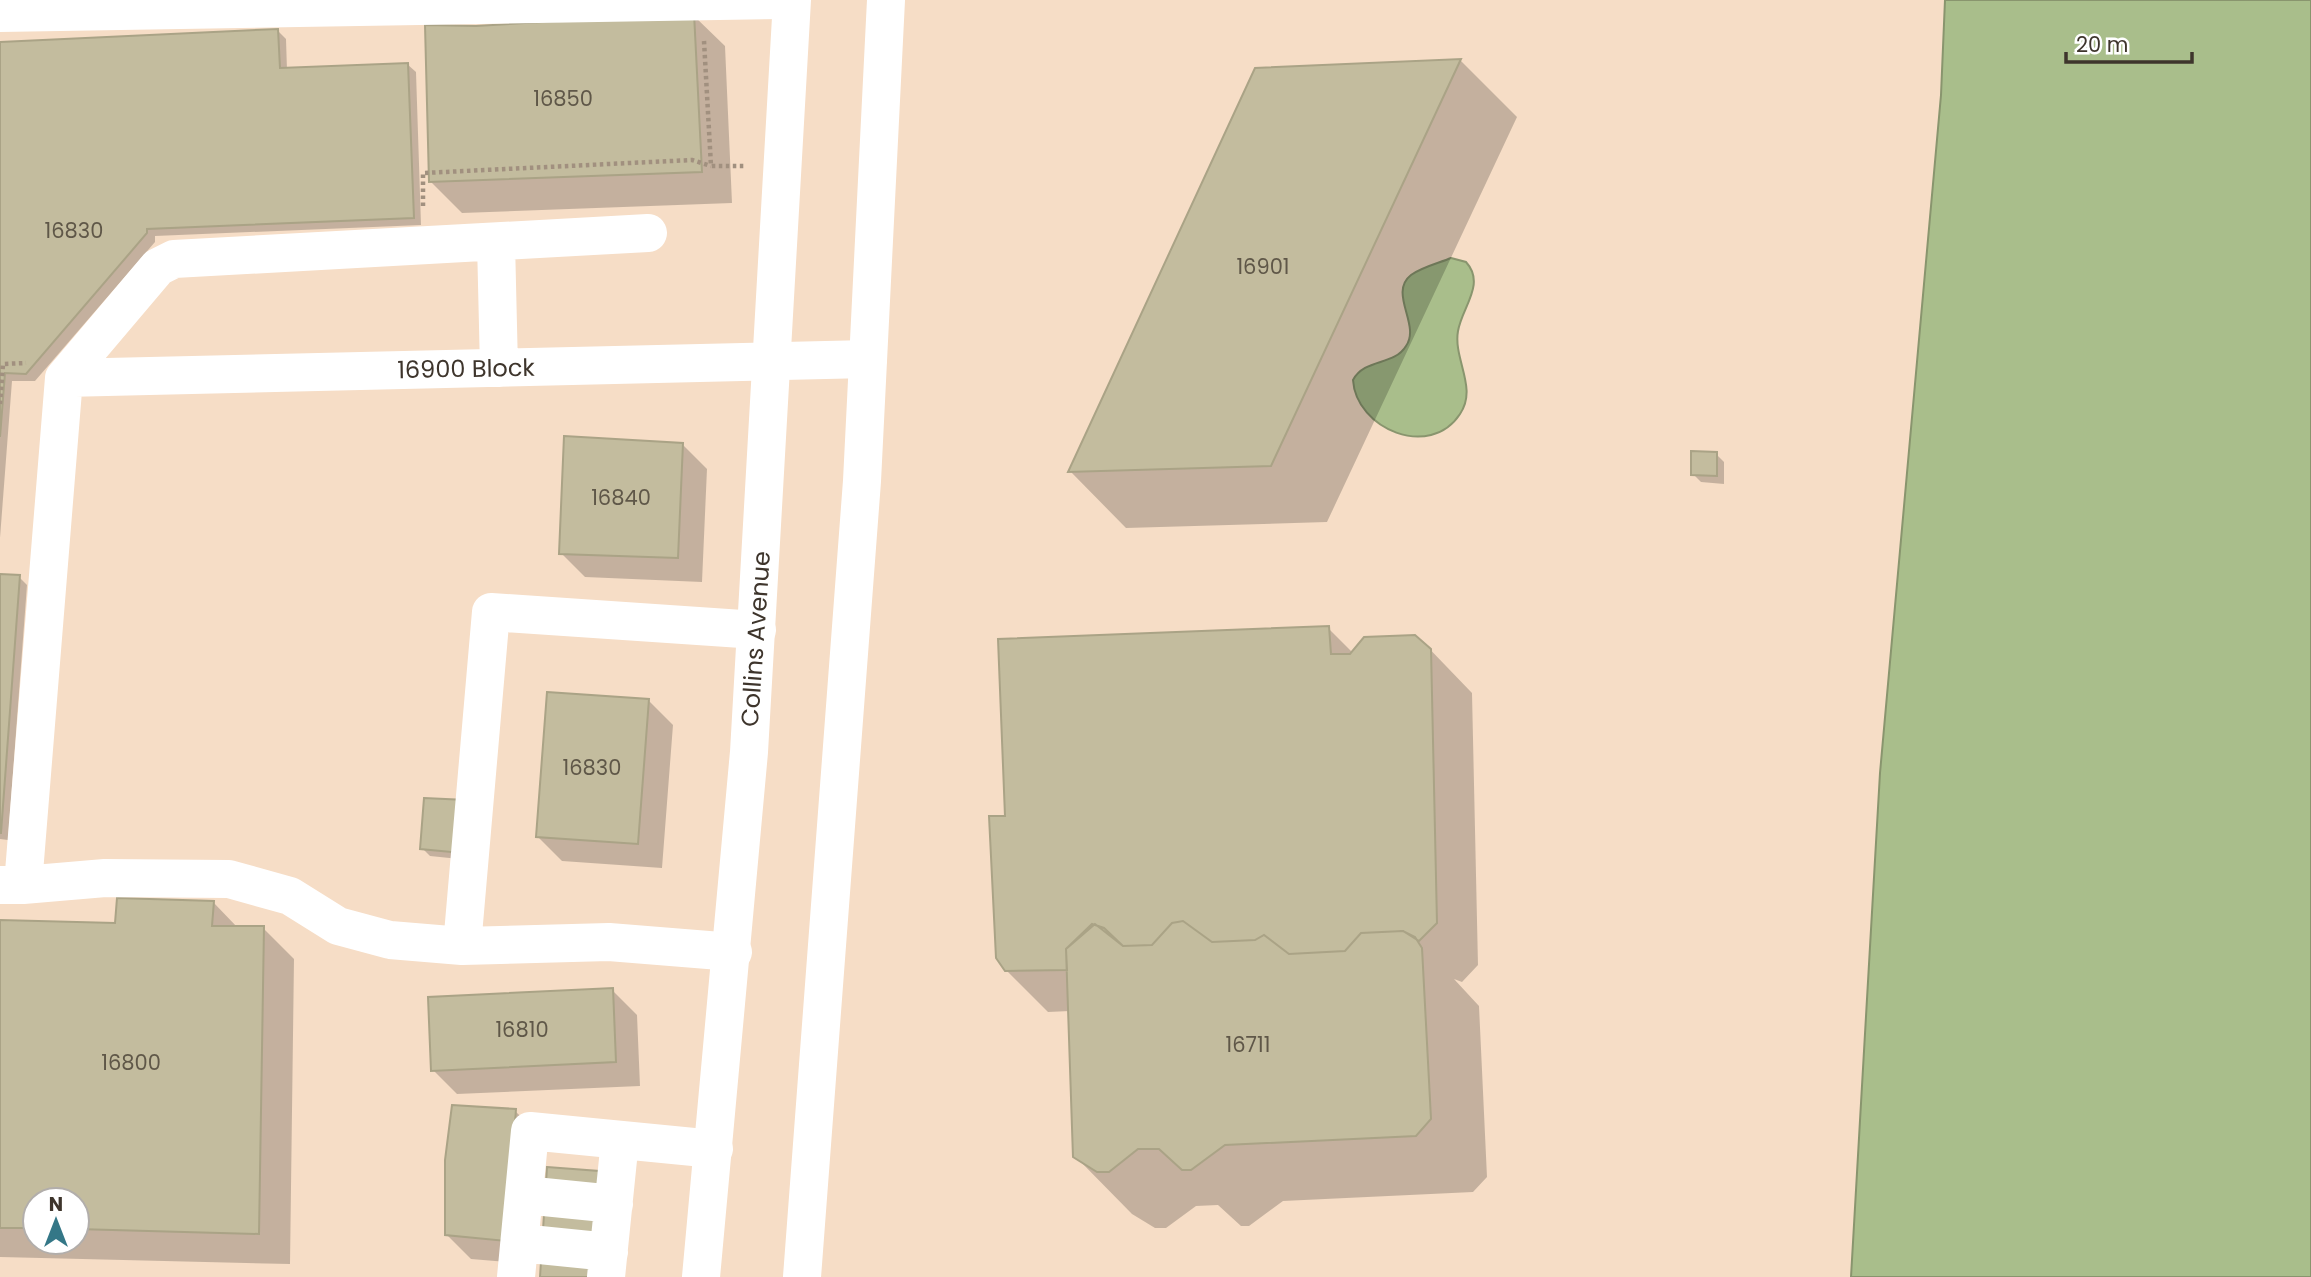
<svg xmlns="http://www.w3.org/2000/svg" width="2311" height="1277" font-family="Poppins,sans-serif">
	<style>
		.water { fill: #a9be8b; stroke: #89956e; stroke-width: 2 }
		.shadow { fill: #0003; fill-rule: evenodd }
		.building { fill: #c3bc9e; stroke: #aaa386; stroke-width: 2 }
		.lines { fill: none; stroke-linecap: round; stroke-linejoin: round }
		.path { stroke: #a1907f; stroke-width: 4.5; stroke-dasharray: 3.5 3.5; stroke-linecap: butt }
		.minor { stroke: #fff; stroke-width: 38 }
		.major { stroke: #fff; stroke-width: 38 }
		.labels { text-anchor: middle; stroke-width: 5; stroke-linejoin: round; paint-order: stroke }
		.number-label { font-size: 21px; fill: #5f5748 }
		.street-label { font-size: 24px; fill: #3e352c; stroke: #fff }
	</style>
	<rect width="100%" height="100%" fill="#f6ddc6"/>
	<path class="water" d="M1945,0H2311V1277H1851L1880,773L1941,95Z
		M1451,258L1466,262C1486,284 1462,307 1458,331C1453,359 1478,388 1460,414C1430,460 1356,429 1353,380C1365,358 1394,366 1406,346C1421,325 1388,293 1411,275C1422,267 1439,263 1451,258Z"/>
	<path class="shadow" d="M693,15L725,46L732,203L462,213L431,182L476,27Z
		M278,31L286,39L287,70L407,64L416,72L421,225L155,236V242L35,381H12L0,538V44Z
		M1461,61L1517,117L1327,522L1126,528L1070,471L1257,70Z
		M683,445L707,469L702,582L585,577L561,553Z
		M1716,454L1724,462V484L1701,482L1693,474Z
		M0,575L19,577L27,585L8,840L0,839Z
		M1328,628L1353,653L1420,639L1472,693L1478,965L1462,982L1454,979L1479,1006L1487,1177L1473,1192L1283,1201L1249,1226H1241L1218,1205L1196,1206L1166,1228H1155L1132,1214L1075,1156L1070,1011L1048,1012L1006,970L1007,818Z
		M648,700L673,725L662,868L562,861L538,837Z
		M426,799L469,860L430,856L422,848Z
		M213,902L238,928H263L294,959L290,1264L0,1257V922L117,925ZM35,1200H77V1242H35Z
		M612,990L637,1015L640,1086L457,1094L433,1070Z
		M515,1111L540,1135L530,1264L471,1259L446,1234Z"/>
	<path class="building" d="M694,13L702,172L429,182L425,25L476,26Z
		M278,29L280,68L408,63L414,218L147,229V233L26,374L5,373L0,437V42Z
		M1461,59L1271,466L1068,472L1255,68Z
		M564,436L683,443L678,558L559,554Z
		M1691,451L1717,452V476L1691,475Z
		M0,574L20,575L1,833H0Z
		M1329,626L1331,654H1350L1364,637L1415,635L1431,649L1437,923L1419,941L1403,931L1361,933L1345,951L1289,954L1264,935L1255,940L1212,942L1183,921L1172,923L1152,945L1123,946L1095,924L1066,949L1067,970L1005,971L996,958L989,816H1005L998,639Z
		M547,692L649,699L638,844L536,837Z
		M424,798L466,800L462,853L420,849Z
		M117,898L214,901L212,926H264L259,1234L77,1229V1200H35V1228H0V920L115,923Z
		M1183,921L1212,942L1255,940L1264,935L1289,954L1345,951L1361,933L1403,931L1415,937L1422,948L1431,1119L1416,1136L1225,1145L1191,1170H1182L1159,1149H1138L1109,1172H1097L1073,1157L1066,949L1092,924L1104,928L1123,946L1152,945L1172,923Z
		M613,988L616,1062L431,1071L428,997Z
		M452,1105L516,1109L506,1241L445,1235V1160Z
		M547,1167L599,1171L592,1277H540Z"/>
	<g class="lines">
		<path class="path" d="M704,41L711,166H744
			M423,206V173L692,160L711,166
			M0,404L3,364L26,363"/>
		<path class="minor" d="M0,13L784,0
			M496,242L499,368
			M64,378L868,359
			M0,885H23L64,378L158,267L174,259L648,233
			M23,885L105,878L229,879L290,896L338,926L390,940L462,946L609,942L733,952
			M462,946L491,612L757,630
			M524,1195L614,1204
			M520,1243L609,1252
			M516,1277L530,1131L714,1149
			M606,1277L620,1140"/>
		<path class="major" d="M701,1277L749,752L792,0
			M802,1277L862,481L886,0"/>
	</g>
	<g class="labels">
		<g class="number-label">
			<text x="563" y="106">16850</text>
			<text x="74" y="238">16830</text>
			<text x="1263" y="274">16901</text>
			<text x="621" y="505">16840</text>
			<text x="592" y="775">16830</text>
			<text x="522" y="1037">16810</text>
			<text x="1248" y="1052">16711</text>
			<text x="131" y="1070">16800</text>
		</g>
		<g class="street-label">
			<text transform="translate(466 369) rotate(-1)" y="8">16900 Block</text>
			<text transform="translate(756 639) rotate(-86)" y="8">Collins Avenue</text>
		</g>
	</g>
	<g transform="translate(56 1221)"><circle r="33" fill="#ffffff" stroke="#b2aeab" stroke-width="2"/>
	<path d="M0-5L12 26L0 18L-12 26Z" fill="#347787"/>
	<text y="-10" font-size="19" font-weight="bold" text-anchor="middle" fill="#3e352c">N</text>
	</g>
	<path d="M2066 52v10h126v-10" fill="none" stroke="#3e352c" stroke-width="3.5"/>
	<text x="2076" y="52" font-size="21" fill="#3e352c" stroke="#ffffff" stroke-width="5" paint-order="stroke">20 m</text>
</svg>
